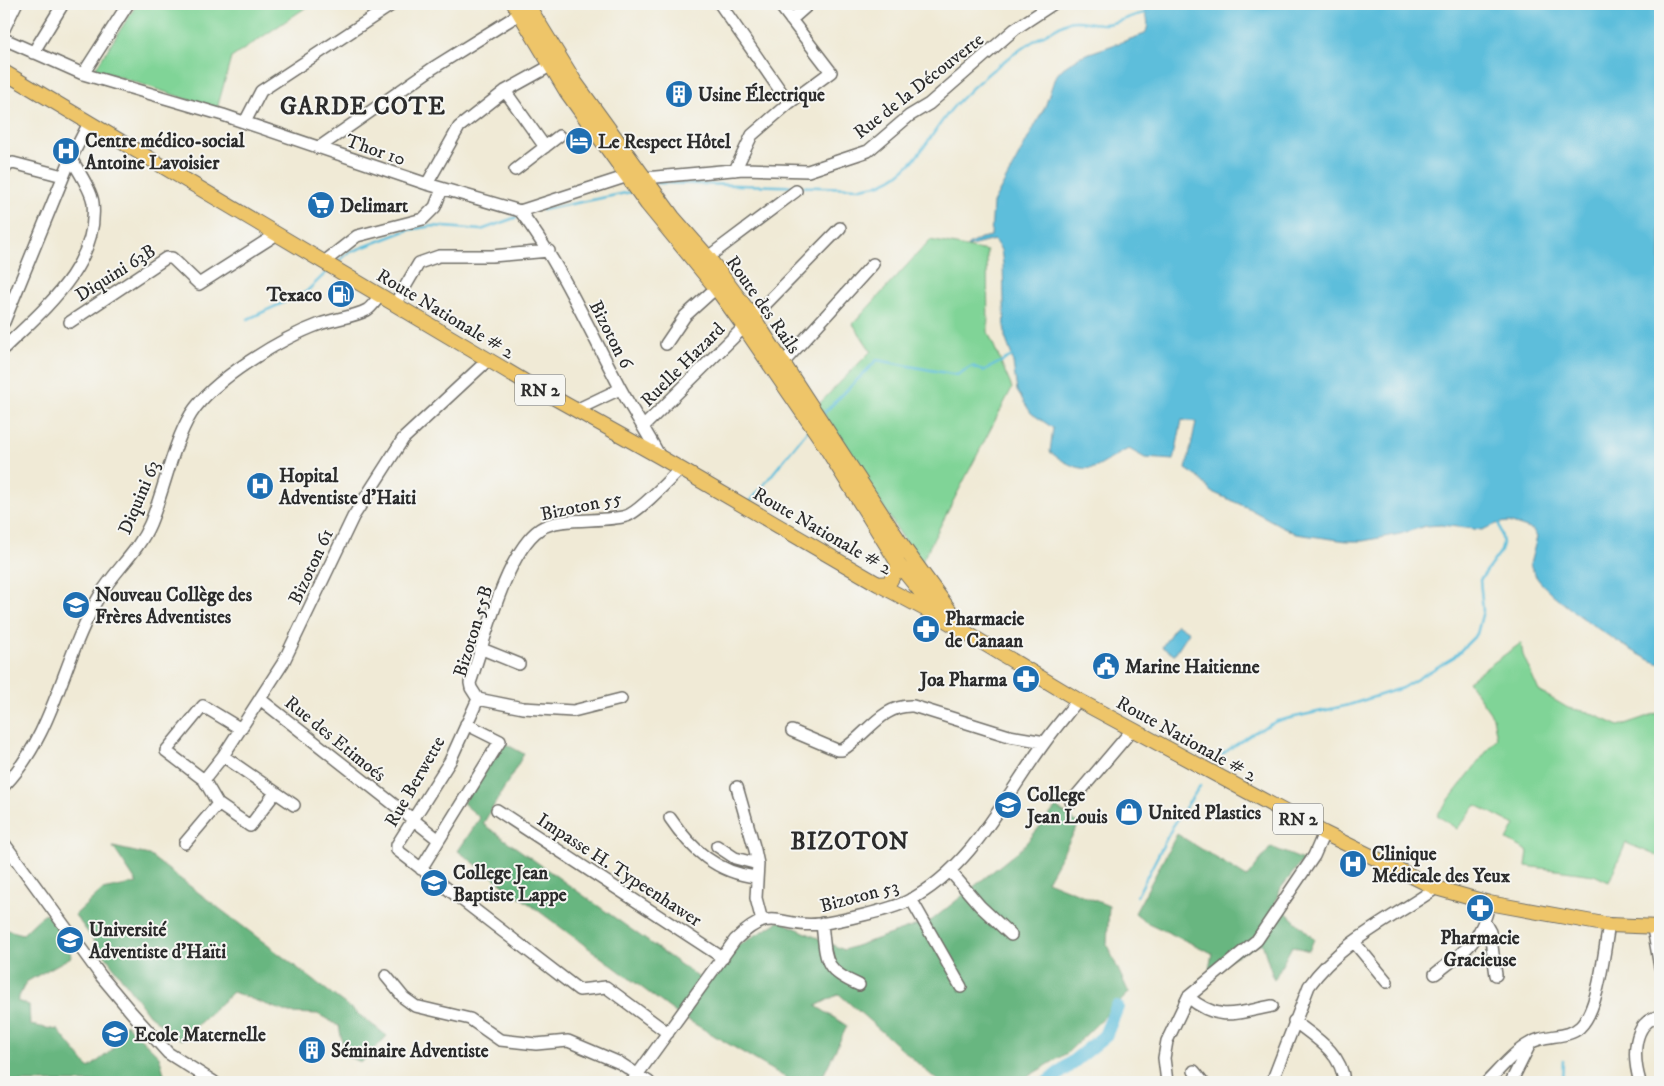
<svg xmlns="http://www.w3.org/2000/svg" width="1664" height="1086" font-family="'IM FELL DW Pica',serif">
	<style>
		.green { fill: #80d497; stroke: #568061 }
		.forest { fill: #68b680; stroke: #4a7056 }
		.water { fill: #5dbedb; stroke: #447483 }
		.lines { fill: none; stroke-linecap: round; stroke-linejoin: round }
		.stream { stroke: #5dbedb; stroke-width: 2.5 }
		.river { stroke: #5dbedb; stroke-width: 14 }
		.minor-casing { stroke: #706e67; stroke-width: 14 }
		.major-casing { stroke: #706e67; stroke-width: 16 }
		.minor { stroke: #fff; stroke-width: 11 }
		.major { stroke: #eec569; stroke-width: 14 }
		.labels { text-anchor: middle; stroke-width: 4; stroke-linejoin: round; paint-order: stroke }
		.shield { fill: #f6f6f2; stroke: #686867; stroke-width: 1 }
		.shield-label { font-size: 18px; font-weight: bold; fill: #2b2b2b }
		.street-label { font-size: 19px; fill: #2b2b2b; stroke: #f6f6f2 }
		.poi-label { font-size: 19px; font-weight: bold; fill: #2b2b2b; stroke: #f6f6f2; text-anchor: start }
		.district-label { font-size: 24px; font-weight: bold; letter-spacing: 1px; fill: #2b2b2b; stroke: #f6f6f2 }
	</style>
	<rect width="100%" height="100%" fill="#f6f6f2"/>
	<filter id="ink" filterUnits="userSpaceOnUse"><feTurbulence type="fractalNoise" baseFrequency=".02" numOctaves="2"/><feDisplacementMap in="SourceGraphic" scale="10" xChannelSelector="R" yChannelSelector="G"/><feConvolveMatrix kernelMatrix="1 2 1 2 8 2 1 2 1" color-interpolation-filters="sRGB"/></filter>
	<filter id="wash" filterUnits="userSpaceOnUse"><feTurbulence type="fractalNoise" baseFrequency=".0096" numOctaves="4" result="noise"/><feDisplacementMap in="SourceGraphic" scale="20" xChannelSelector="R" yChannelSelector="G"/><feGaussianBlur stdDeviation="1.12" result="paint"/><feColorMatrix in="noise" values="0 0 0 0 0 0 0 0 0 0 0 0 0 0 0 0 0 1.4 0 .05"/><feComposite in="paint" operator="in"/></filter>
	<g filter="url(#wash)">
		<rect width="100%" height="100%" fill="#f0ead6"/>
		<path class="green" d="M137,4H311L231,58L217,109L95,69Z
			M930,240L987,251L988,332L1012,388L920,565L818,405L871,351L853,324Z
			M1521,643L1523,655L1539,691L1568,708L1588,712L1619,726L1660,712V857L1626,843L1609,882L1594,875L1526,866L1528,851L1507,840L1515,825L1476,805L1457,829L1437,815L1497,738L1493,717L1468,681Z"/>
		<path class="forest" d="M502,742L524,754L483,824L705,982L725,953L780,921L844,950L932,920L1022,848L1056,807L1079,824L1047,881L1109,906L1107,945L1129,993L1067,1053L1019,1082H939L839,994L816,1006L847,1026L820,1082H793L676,1013L458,851L480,818L463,803Z
			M1177,834L1247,877L1271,847L1303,860L1281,888L1275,902L1314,939L1309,951L1292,946L1274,980L1262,943L1209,970L1212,953L1146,922L1135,913Z
			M113,847L149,855L387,1036L362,1062L345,1056L339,1026L318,1014L289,1013L233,992L181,1040L149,1015L75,915L102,890L137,883Z
			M45,913L68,939L71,957L26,982L17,1001L29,1005L30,1025L58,1030L89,1068L111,1051L126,1024L159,1056L165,1077L163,1082H4V929L23,934Z"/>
		<path class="water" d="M1141,4H1660V664C1634,656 1552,600 1537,578C1534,574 1532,569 1530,564L1537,537L1533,530L1509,522L1499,523L1482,530L1441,525L1426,526L1400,534L1363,541H1347L1296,534L1246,507L1212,492L1198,477L1186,469L1196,422L1182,420L1174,460L1145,458L1129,449C1118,453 1102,466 1094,468C1077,471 1062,461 1050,452L1053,428L1031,413L1017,391L1012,356L1005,337L1003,264L1001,250L994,240L967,247L968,245L981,238L991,236L993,203L1045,107L1055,77L1063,68L1081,56L1145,34C1151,22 1146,15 1141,4Z
			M1177,624L1189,632L1174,655L1162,647Z"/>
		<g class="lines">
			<path class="stream" d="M658,183L861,188C868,186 876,186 883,183C917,169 932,130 955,105C982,76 1016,50 1051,31C1056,28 1062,24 1068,22C1080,18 1092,25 1105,24C1120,23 1131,15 1145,13
				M542,210L631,192
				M337,263L348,253L408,230L433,226L481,230L520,216
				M248,319L306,292L329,270
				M822,415L877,360L957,375L972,366L983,371L1012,356
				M749,503L808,430
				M1218,757L1253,733L1277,721L1349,705L1402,688L1454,657L1477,634L1483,611L1480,580L1501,551L1503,543L1499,523
				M1137,896L1173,826L1200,786
				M1562,1082L1563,1061"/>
			<path class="river" d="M1048,1082L1105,1036L1117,1007"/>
		</g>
	</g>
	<g filter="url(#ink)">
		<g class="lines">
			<g class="minor-casing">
				<path id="minor" d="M720,4L789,103
					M791,20L809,4
					M4,29L16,4
					M4,39L83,74L223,115L427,184L520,211L628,176
					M33,53L63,4
					M83,74L128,4
					M505,91L545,147
					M245,122L261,91L393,4
					M318,148L433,68L521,13
					M4,170L8,165L13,163L63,176
					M515,170L559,136
					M735,170L752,135L789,103L831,72L779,4
					M645,178L743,169L808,171L868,151L909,116L929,104L1015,29L1053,4
					M427,184L459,127L505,91L552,65
					M520,211C559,262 586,323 616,380C629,406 646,430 660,457
					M708,257L796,191
					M324,262L357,236L423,219L435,207L442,189
					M395,304L419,263L439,256H492L549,251
					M753,317L840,228
					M4,322L71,158L89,123
					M70,322L166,258H172L199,284L277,234
					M666,344L685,316L716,288
					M4,348C44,309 99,265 93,203C92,191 77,169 71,158
					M783,363L873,264
					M576,410L620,389
					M644,426L744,327
					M482,649L519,664
					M260,699L439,840
					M478,699L450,761L397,845V850L579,990L606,987L668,1033
					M621,699L573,711L523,708L478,699L471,688L470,683C484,643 506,552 540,529C560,516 603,523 626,516C638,513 670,479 680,469
					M241,729L203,706L166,751L204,780L218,804L250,826L275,793
					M792,731L837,750H842C866,736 882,704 913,706L1009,736L1045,742
					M223,756L294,805
					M204,780L223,756L283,663L353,517L403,439L488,360
					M4,786C56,732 62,658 100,595C115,570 138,552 150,524C164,491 173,443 191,414C213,379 282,338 320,324C334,319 354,317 367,310C372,307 376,300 380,296
					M737,787L755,850L758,864L756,898L762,921
					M1071,802L1132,730
					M497,810L723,958
					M670,818C691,849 717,873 756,877
					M4,843L101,976L132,1013L168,1053L214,1082
					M185,843L218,804
					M717,846L735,858L758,864
					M421,869L500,741L466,724
					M950,871L980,906L1011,935
					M911,899L961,987
					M822,923C826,960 823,970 859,985
					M1485,923L1490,932L1496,975
					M1653,928L1660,967
					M1354,942L1387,982
					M1435,974C1465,951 1482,941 1489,903
					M386,976L404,998L415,1006L470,1019L500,1040L536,1044L568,1041L620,1063L649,1082
					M1188,997C1220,1023 1235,1013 1272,1006
					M1294,1021C1316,1038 1342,1053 1344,1082
					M1194,1071L1203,1082
					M632,1082L735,940C773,903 780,929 819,924C840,921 890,910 908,901C972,868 1004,798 1045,742C1055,728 1067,714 1078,700
					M1167,1082L1164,1058L1167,1041L1188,997L1257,940L1314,856L1324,833
					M1272,1082L1309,986C1340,942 1393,918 1436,888
					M1487,1082C1502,1067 1519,1045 1540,1039C1553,1035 1570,1037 1580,1027C1599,1009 1604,951 1609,925
					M1511,1082L1530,1044
					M1640,1082C1633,1059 1631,1022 1660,1016"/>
			</g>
			<g class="major-casing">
				<path id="major" d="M514,4L566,91L647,204L716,288L744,327L820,438L899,565L937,612
					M527,4L575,82L673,217L708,257L753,317L902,545L961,626
					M4,72L524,381L660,457L878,584L940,617L1078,700L1324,833L1436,888L1489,903L1609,925L1660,927
					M878,584L889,583L899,565"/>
			</g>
			<use href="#minor" class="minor"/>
			<use href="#major" class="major"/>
		</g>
	</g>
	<defs>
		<g id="building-disc" transform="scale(1.4375)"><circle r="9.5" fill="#1f6fb2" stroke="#f6f6f2"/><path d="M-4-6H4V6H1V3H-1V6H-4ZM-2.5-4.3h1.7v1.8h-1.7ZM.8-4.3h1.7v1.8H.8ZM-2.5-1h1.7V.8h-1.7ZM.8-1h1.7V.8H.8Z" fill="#fff"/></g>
		<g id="hotel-disc" transform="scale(1.4375)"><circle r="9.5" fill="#1f6fb2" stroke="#f6f6f2"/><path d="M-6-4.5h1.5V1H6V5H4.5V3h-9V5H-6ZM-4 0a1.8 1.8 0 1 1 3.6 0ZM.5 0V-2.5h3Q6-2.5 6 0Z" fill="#fff"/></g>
		<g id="hospital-disc" transform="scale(1.4375)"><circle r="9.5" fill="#1f6fb2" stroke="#f6f6f2"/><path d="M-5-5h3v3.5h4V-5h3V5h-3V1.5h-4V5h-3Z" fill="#fff"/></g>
		<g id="supermarket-disc" transform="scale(1.4375)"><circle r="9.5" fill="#1f6fb2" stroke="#f6f6f2"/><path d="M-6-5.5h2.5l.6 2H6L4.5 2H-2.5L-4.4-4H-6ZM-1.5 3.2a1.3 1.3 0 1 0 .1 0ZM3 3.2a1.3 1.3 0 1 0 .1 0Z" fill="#fff"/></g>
		<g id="fuel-disc" transform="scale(1.4375)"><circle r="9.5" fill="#1f6fb2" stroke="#f6f6f2"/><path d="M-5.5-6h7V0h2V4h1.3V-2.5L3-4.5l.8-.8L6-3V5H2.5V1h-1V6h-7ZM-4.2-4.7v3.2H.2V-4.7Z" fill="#fff"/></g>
		<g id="school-disc" transform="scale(1.4375)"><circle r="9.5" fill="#1f6fb2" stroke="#f6f6f2"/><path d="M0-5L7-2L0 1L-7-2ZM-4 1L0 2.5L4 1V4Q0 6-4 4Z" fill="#fff"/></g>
		<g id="pharmacy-disc" transform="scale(1.4375)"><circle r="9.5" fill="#1f6fb2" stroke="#f6f6f2"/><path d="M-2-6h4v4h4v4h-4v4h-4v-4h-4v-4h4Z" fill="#fff"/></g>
		<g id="civic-disc" transform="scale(1.4375)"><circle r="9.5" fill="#1f6fb2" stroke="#f6f6f2"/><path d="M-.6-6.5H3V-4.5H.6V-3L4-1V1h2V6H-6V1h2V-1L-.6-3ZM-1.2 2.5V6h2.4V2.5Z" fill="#fff"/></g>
		<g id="shop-disc" transform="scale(1.4375)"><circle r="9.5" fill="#1f6fb2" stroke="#f6f6f2"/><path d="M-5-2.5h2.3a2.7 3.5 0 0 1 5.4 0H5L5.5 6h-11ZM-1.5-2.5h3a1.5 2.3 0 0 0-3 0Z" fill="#fff"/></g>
	</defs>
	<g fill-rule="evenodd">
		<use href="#building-disc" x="679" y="94"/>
		<use href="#hotel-disc" x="579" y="141"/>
		<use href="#hospital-disc" x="66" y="151"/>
		<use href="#supermarket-disc" x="321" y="205"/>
		<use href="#fuel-disc" x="341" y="294"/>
		<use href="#hospital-disc" x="260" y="486"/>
		<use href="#school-disc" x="76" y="605"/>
		<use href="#pharmacy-disc" x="926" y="629"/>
		<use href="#civic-disc" x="1106" y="666"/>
		<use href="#pharmacy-disc" x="1026" y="679"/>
		<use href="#school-disc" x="1008" y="805"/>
		<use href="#shop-disc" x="1129" y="812"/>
		<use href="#hospital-disc" x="1353" y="864"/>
		<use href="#school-disc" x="434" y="883"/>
		<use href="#pharmacy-disc" x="1480" y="908"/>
		<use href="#school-disc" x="70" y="940"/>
		<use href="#school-disc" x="115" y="1034"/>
		<use href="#building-disc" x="312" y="1050"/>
	</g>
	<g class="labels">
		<g class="shield">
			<rect x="515" y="374.5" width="50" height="31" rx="4"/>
			<rect x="1273" y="803.5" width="50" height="31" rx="4"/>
		</g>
		<g class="shield-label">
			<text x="540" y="396">RN 2</text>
			<text x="1298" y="825">RN 2</text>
		</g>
		<g class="street-label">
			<text transform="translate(918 85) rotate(-38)" y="7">Rue de la Découverte</text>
			<text transform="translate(376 149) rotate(19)" y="7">Thor 10</text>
			<text transform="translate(115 272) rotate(-32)" y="7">Diquini 63B</text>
			<text transform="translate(764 304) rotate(55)" y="7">Route des Rails</text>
			<text transform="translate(446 313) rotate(31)" y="7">Route Nationale # 2</text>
			<text transform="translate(612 334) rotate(63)" y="7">Bizoton 6</text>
			<text transform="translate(682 364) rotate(-45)" y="7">Ruelle Hazard</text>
			<text transform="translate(138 497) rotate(-67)" y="7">Diquini 63</text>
			<text transform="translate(581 505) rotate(-12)" y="7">Bizoton 55</text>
			<text transform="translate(823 530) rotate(30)" y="7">Route Nationale # 2</text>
			<text transform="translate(310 566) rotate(-65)" y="7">Bizoton 61</text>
			<text transform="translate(472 631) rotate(-73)" y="7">Bizoton 55B</text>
			<text transform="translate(336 738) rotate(39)" y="7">Rue des Etimoés</text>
			<text transform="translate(1187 738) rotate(29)" y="7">Route Nationale # 2</text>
			<text transform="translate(414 781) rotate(-60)" y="7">Rue Berwette</text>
			<text transform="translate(620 869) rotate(33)" y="7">Impasse H. Typeenhawer</text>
			<text transform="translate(859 895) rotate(-15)" y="7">Bizoton 53</text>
		</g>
		<g class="poi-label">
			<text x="698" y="101">Usine Électrique</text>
			<text x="85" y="147">Centre médico-social<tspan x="85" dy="22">Antoine Lavoisier</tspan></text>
			<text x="598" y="148">Le Respect Hôtel</text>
			<text x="340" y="212">Delimart</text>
			<text x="322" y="301" text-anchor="end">Texaco</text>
			<text x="279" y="482">Hopital<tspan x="279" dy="22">Adventiste d’Haiti</tspan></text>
			<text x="95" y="601">Nouveau Collège des<tspan x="95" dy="22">Frères Adventistes</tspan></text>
			<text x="945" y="625">Pharmacie<tspan x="945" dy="22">de Canaan</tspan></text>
			<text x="1125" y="673">Marine Haitienne</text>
			<text x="1007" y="686" text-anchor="end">Joa Pharma</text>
			<text x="1027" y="801">College<tspan x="1027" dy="22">Jean Louis</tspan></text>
			<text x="1148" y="819">United Plastics</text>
			<text x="1372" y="860">Clinique<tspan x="1372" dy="22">Médicale des Yeux</tspan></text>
			<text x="453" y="879">College Jean<tspan x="453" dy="22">Baptiste Lappe</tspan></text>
			<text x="89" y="936">Université<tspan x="89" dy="22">Adventiste d’Haïti</tspan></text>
			<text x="1480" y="944" text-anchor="middle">Pharmacie<tspan x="1480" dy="22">Gracieuse</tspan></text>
			<text x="134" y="1041">Ecole Maternelle</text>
			<text x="331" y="1057">Séminaire Adventiste</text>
		</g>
		<g class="district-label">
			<text x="363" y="114">GARDE COTE</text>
			<text x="850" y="849">BIZOTON</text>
		</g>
	</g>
	<rect width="1664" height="1086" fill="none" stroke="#f6f6f2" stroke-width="20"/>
</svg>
